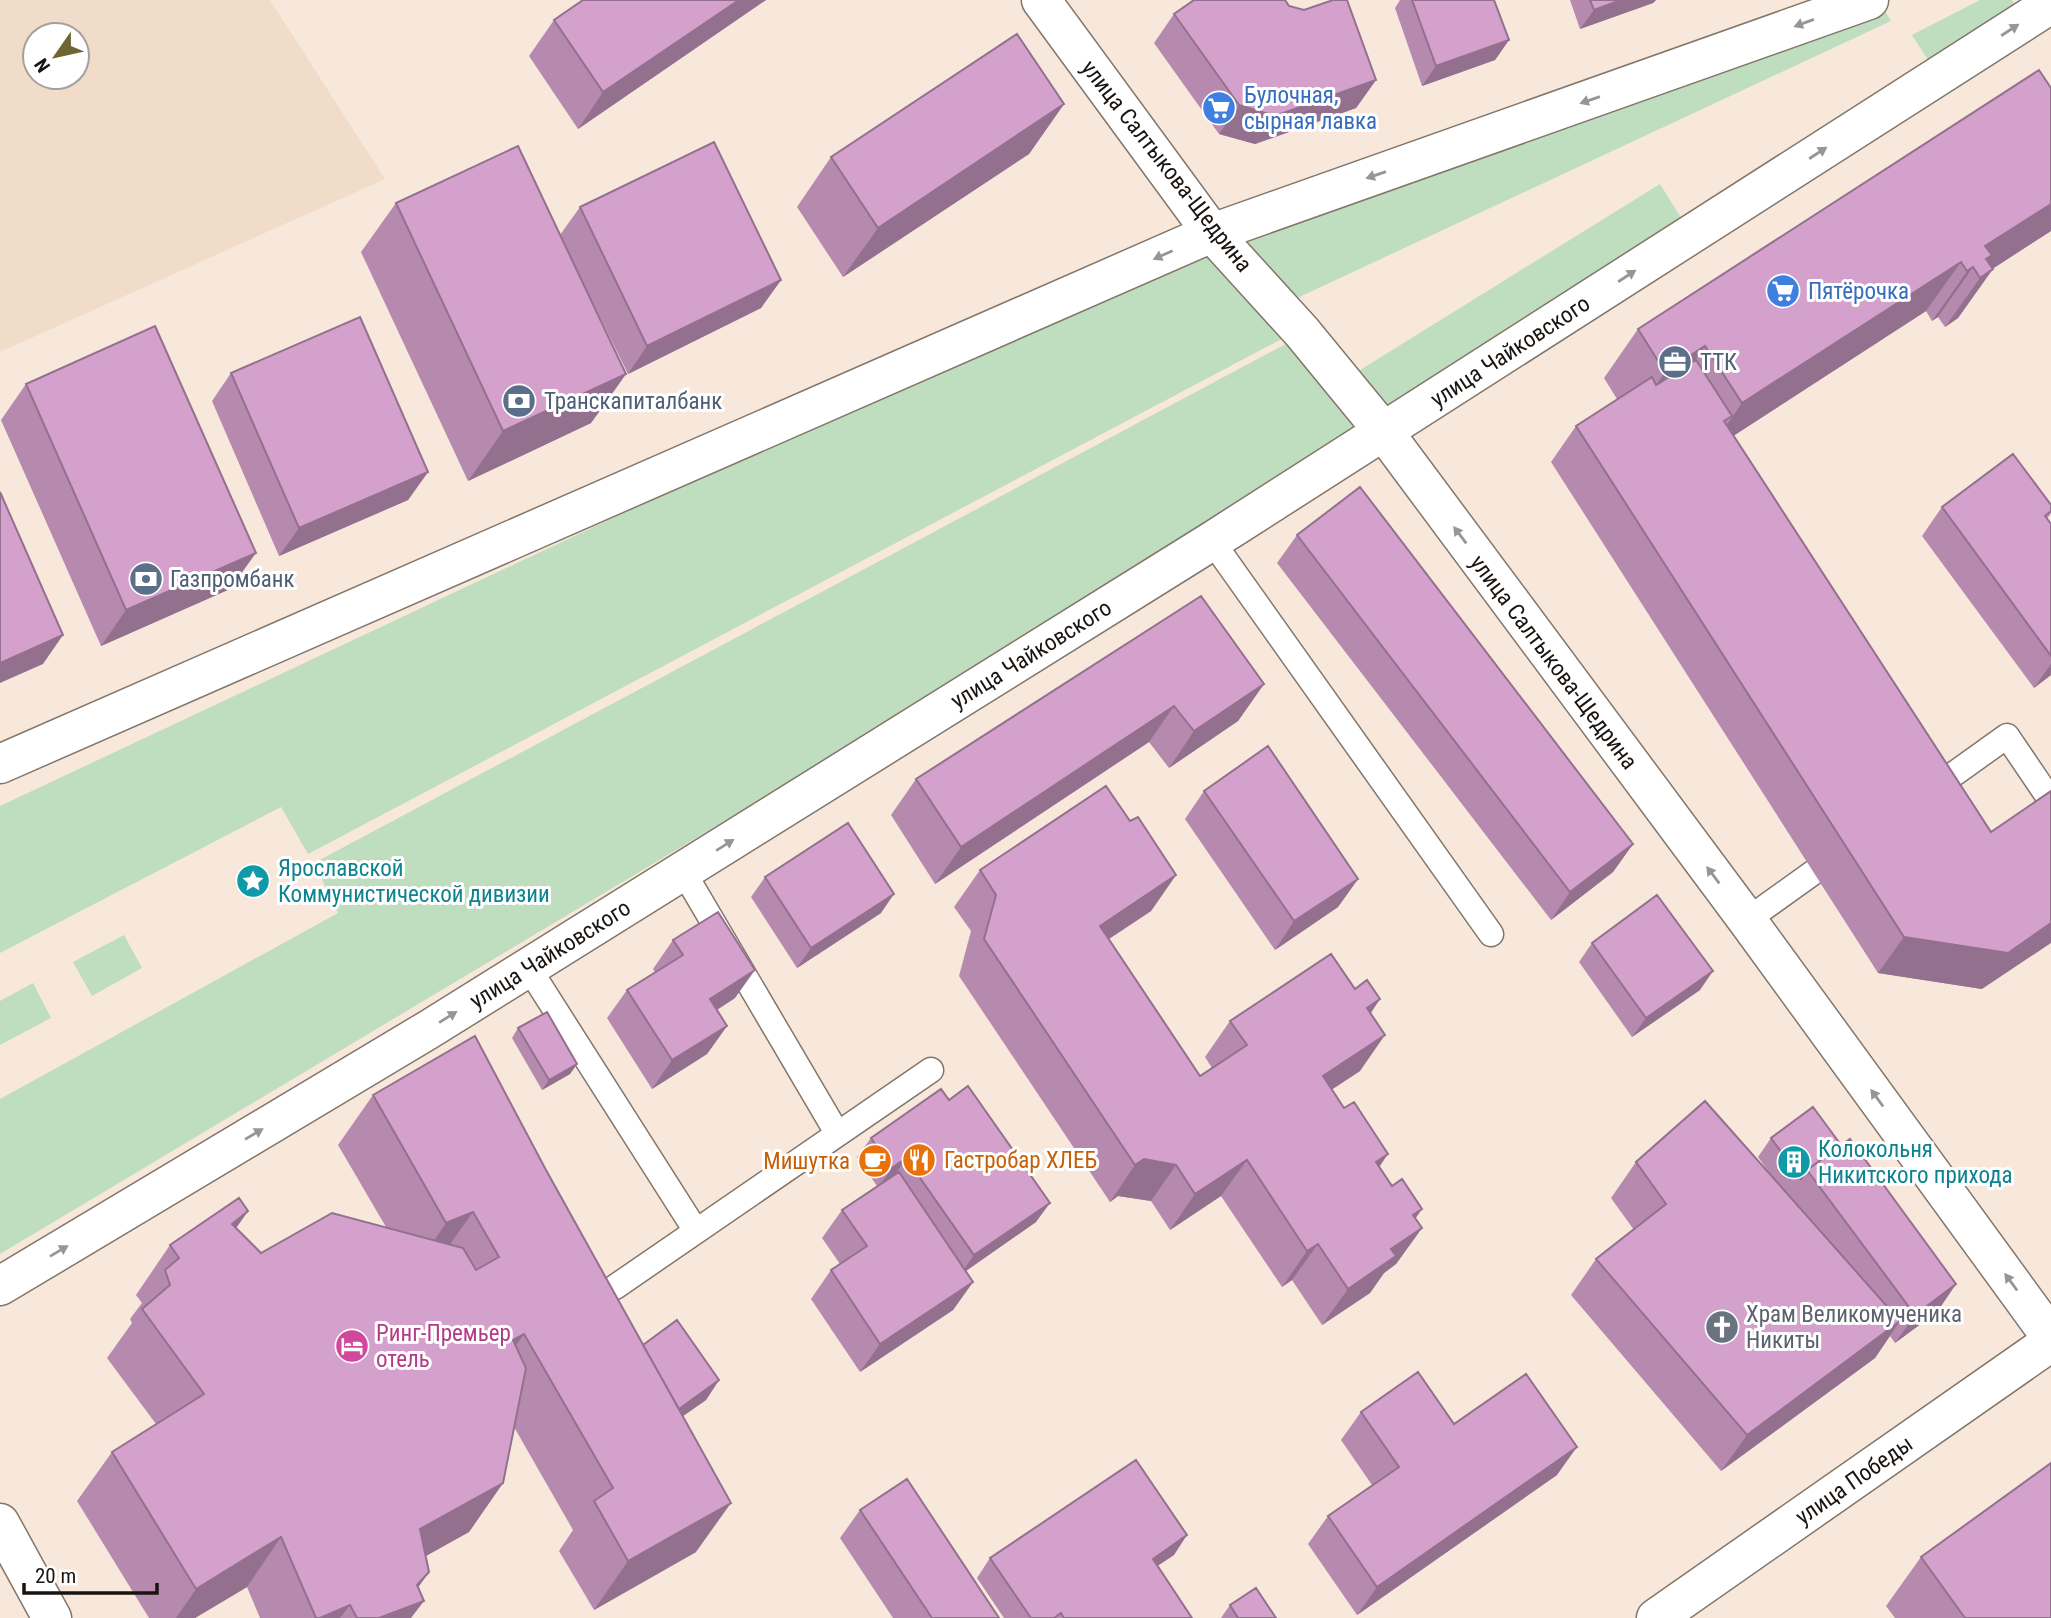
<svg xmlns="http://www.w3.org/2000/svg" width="2051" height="1618" font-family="'Roboto Condensed',sans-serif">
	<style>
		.built { fill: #f0dcc9; fill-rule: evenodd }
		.green { fill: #bfddbf }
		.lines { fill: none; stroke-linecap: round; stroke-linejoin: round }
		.service-casing { stroke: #82766a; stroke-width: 27 }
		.minor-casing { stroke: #82766a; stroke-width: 41 }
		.secondary-casing { stroke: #82766a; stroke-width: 41 }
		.service { stroke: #fff; stroke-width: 24 }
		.minor { stroke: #fff; stroke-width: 38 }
		.secondary { stroke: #fff; stroke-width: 38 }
		.wall { fill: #b68aaf }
		.shaded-wall { fill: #94708f }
		.building { fill: #d4a0cc; stroke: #94708f; stroke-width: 2 }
		.oneway { fill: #989593 }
		.labels { text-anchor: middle; stroke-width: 6; stroke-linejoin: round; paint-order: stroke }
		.shop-label { font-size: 23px; fill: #366cbe; stroke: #fff; text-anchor: start }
		.street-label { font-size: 23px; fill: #191410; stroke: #fff }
		.service-label { font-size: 23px; fill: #4e5e75; stroke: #fff; text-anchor: start }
		.culture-label { font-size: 23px; fill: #0d838f; stroke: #fff; text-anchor: start }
		.food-label { font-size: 23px; fill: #c56008; stroke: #fff; text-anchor: start }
		.worship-label { font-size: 23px; fill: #5b616d; stroke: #fff; text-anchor: start }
		.hotel-label { font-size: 23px; fill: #b23c85; stroke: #fff; text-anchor: start }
	</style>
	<rect width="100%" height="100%" fill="#f7e8db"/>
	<path class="built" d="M0,0H270L385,179L0,352ZM35,35H77V77H35Z"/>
	<path class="green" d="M1980,0H2012L2021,14L1934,69L1912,35Z
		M1879,1L1891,21L1280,306L1218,235Z
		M1660,184L1688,229L1385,427L1344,380Z
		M1211,237L1293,333L308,854L281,807L0,953V806Z
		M1297,338L1377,431L0,1254V1099L338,913L314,863Z
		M124,935L142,968L92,996L73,962Z
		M33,983L51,1018L0,1045V1001Z"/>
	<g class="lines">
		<g class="service-casing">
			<path id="service" d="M1212,541L1491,934
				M1926,794L2007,736L2051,801
				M683,871L837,1133
				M1747,920L1814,872
				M528,967L696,1231
				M615,1287L931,1070"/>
		</g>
		<g class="minor-casing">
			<path id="minor" d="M1041,0L1212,233L1302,332L1384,432L1747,920L2051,1337
				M0,764L1212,233L1869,0
				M0,1286L428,1030L1212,541L2051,4"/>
		</g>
		<g class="secondary-casing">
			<path id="secondary" d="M0,1523L52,1618
				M1656,1618L2051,1342"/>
		</g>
		<use href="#service" class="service"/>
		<use href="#minor" class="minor"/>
		<use href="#secondary" class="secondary"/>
	</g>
	<path class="wall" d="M766,0L578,129L529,56L554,20Z
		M1400,0H1494L1509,40L1495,60L1422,86L1395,8Z
		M1570,0H1656L1653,3L1580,29Z
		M1174,14L1376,80L1356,108L1255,144L1219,134L1154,43Z
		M1064,104L1029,154L843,277L797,207L831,157Z
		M396,203L560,235L580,207L781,280L761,308L628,374L564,244L626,374L591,423L468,481L361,252Z
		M2051,231L1993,268L1958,318L1945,327L1938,317L1932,321L1926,311L1733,436L1982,989L1878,973L1551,462L1576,426L1617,399L1604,378L1638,329Z
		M231,373L428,472L408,500L279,556L212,401Z
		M26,384L230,589L101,646L1,420Z
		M2051,505V513L2047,519L2051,524V675L2034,688L1922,536L1942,507Z
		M1297,535L1633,844L1613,872L1551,920L1277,563Z
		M1201,596L1264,684L1238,721L1169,768L1149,742L935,884L891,815L916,779Z
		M1204,791L1358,879L1338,907L1275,950L1185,819Z
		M1130,821L1176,875L1151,911L1109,939L1200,1076L1212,1068L1205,1057L1230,1021L1355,989L1380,999L1371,1013L1360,1071L1332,1089L1392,1186L1422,1228L1396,1264L1384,1273L1370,1293L1322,1325L1292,1280L1282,1287L1221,1196L1170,1230L1151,1201L1118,1196L1110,1202L959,976L971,931L954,907L980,870Z
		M765,877L881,913L797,968L751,897Z
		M673,940L735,998L717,1010L727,1026L707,1054L652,1089L607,1018L627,990L655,972L653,969Z
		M1592,943L1700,990L1632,1037L1579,962Z
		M518,1028L577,1064L570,1074L542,1090L512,1038Z
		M373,1095L546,1170L643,1345L719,1380L706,1400L683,1416L696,1552L594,1610L559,1551L573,1530L514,1427L503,1483L469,1532L425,1556L429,1572L418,1587L411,1618H260L247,1587L195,1618H149L77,1501L112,1452L156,1424L107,1358L132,1323L130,1319L142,1303L136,1295L170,1245L248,1211L236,1228L261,1253L386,1227L338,1145Z
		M871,1138L1036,1222L966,1271L973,1282L953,1310L860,1372L811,1299L831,1270L840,1264L822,1238L842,1210L877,1186L857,1157Z
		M1771,1138L1841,1145L1956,1284L1937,1312L1895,1343L1890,1336L1875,1358L1721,1471L1571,1295L1596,1259L1634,1230L1611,1198L1636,1162L1773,1178L1758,1157Z
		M1361,1412L1454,1424L1557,1475L1357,1615L1308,1544L1328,1516L1372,1485L1341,1440Z
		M860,1510L999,1618H893L840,1538Z
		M1174,1555L1157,1566L1192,1618H1004L977,1578L990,1558Z
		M1921,1557L2051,1618H1895L1886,1606Z
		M1230,1605L1276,1618H1221Z"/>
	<path class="shaded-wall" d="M739,0H766L578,129L603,92Z
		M1621,0H1656L1653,3L1580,29L1594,10Z
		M1509,40L1495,60L1422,86L1436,66Z
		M1376,80L1356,108L1255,144L1219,134L1239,105Z
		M1064,104L1029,154L843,277L878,228Z
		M2051,204V231L1980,277L1973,267L1938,317L1932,321L1985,246Z
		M1961,262L1926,311L1707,453L1742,403Z
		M1993,269L1958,318L1945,327L1980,278Z
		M781,280L761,308L628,374L647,346Z
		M1705,346L1670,396L1631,422L1665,372Z
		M626,374L591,423L468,481L503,431Z
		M428,472L408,500L279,556L299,528Z
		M256,553L230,589L101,646L126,610Z
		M63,635L43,664L0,683V663Z
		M2051,664V675L2034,688Z
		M1264,684L1238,721L1169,768L1194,731Z
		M1174,706L1149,742L935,884L961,847Z
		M1633,844L1613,872L1551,920L1570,892Z
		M1176,875L1151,911L1074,962L1100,926Z
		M1358,879L1338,907L1275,950L1294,921Z
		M894,894L881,913L797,968L811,948Z
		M2051,923V943L1982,989L1878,973L1904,937Z
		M755,970L735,998L690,1027L710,999Z
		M1713,971L1700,990L1632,1037L1646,1018Z
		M1380,999L1355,1035L1367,1008Z
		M727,1026L707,1054L652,1089L672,1060Z
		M1385,1035L1360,1071L1298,1112L1323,1076Z
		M577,1064L570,1074L542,1090L549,1080Z
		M1388,1154L1363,1191L1376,1162Z
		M906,1158L893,1178L878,1188L892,1168Z
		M1144,1159L1176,1165L1151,1201L1118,1196L1110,1202L1135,1165Z
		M1247,1160L1221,1196L1170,1230L1195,1194Z
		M1050,1203L1036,1222L960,1275L974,1255Z
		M1422,1209L1398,1244L1422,1228L1396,1264L1384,1273L1370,1293L1322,1325L1348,1289L1413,1215Z
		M248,1211L213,1261L232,1224Z
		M473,1212L438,1261L412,1273L446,1223Z
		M1318,1244L1292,1280L1282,1287L1307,1251Z
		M973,1282L953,1310L860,1372L880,1344Z
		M1956,1284L1937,1312L1895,1343L1915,1315Z
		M1900,1321L1875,1358L1721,1471L1747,1435Z
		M524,1334L489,1383L513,1340Z
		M719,1380L706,1400L663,1430L676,1411Z
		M1577,1447L1557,1475L1357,1615L1377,1587Z
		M503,1483L469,1532L385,1579L420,1529Z
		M731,1503L696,1552L594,1610L628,1561Z
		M1187,1535L1174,1555L1139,1578L1153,1559Z
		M281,1537L247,1587L195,1618H176L196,1589Z
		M429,1572L403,1609L424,1601L411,1618H379L417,1585Z
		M350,1605L340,1618H320Z"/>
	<path class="building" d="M583,0H739L603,92L554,20Z
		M1194,0H1285L1289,6L1304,10L1333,0H1347L1376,80L1275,116L1239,105L1174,14Z
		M1412,0H1494L1509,40L1436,66Z
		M1590,0H1621L1594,10Z
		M1017,34L1064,104L878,228L831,157Z
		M2039,70L2051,88V204L1985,246L1992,255L1986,259L1993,269L1980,278L1973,267L1967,271L1961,262L1742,403L1705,346L1665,372L1638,329Z
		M714,142L781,280L647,346L580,207Z
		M518,146L626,374L503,431L396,203Z
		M360,317L428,472L299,528L231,373Z
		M155,326L256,553L126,610L26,384Z
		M1696,360L1732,416L1724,421L1991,832L2051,791V923L2008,953L1904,937L1576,426L1652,377L1656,385Z
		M2013,454L2051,505V511L2045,516L2051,524V656L1942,507Z
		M1360,487L1633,844L1570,892L1297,535Z
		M0,492L63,635L0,663Z
		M1201,596L1264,684L1194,731L1174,706L961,847L916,779Z
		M1268,746L1358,879L1294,921L1204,791Z
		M1106,786L1130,821L1138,817L1176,875L1100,926L1200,1076L1247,1045L1230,1021L1331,954L1355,989L1367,980L1380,999L1367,1008L1385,1035L1323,1076L1344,1108L1354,1102L1388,1154L1376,1162L1392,1186L1402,1179L1422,1209L1413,1215L1422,1228L1391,1249L1396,1256L1348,1289L1318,1244L1307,1251L1247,1160L1195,1194L1176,1165L1144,1159L1135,1165L984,939L996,895L980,870Z
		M848,823L894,894L811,948L765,877Z
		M1657,895L1713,971L1646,1018L1592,943Z
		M718,912L755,970L710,999L727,1026L672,1060L627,990L683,955L673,940Z
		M547,1012L577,1064L549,1080L518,1028Z
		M475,1036L546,1170L731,1503L628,1561L594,1501L613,1488L524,1334L513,1340L526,1368L503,1483L420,1529L429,1572L417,1585L424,1601L379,1618H357L350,1605L320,1618H316L281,1537L196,1589L112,1452L204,1394L142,1309L170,1285L165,1270L179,1258L170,1245L239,1198L248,1211L232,1224L261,1253L332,1213L463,1248L476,1270L499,1257L473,1212L446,1223L373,1095Z
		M968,1086L1050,1203L974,1255L906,1158L892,1168L871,1138L941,1089L949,1100Z
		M1705,1101L1900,1321L1747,1435L1596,1259L1666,1204L1636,1162Z
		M1813,1107L1841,1145L1807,1170L1801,1179L1771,1138Z
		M1850,1139L1956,1284L1915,1315L1807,1170Z
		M899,1172L973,1282L880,1344L831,1270L867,1246L842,1210Z
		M677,1320L719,1380L679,1409L643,1345Z
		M1418,1372L1454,1424L1526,1374L1577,1447L1377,1587L1328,1516L1399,1467L1361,1412Z
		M1136,1460L1187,1535L1153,1559L1192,1618H1064L1061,1613L1054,1618H1031L990,1558Z
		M2051,1463V1618H1965L1921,1557Z
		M907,1479L999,1618H932L860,1510Z
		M1256,1588L1276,1618H1238L1230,1605Z"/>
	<defs><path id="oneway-solid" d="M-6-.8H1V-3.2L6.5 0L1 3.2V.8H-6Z" transform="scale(1.75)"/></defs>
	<g class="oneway">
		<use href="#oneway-solid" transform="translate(1804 23) rotate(160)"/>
		<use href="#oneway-solid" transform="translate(2010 30) rotate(-33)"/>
		<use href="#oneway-solid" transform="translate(1590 100) rotate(161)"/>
		<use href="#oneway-solid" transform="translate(1818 153) rotate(-33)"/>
		<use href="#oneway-solid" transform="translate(1376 175) rotate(161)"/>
		<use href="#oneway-solid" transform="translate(1163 255) rotate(156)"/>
		<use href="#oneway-solid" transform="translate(1627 276) rotate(-33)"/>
		<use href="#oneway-solid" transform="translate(1460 535) rotate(-127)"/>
		<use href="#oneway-solid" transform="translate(725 845) rotate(-32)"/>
		<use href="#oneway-solid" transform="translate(1713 875) rotate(-127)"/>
		<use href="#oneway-solid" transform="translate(448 1017) rotate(-32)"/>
		<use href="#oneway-solid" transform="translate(1877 1098) rotate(-126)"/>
		<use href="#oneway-solid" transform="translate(254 1134) rotate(-31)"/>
		<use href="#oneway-solid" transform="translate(59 1251) rotate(-31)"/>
		<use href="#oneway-solid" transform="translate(2011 1282) rotate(-126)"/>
	</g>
	<defs>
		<g id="supermarket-disc" transform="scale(1.75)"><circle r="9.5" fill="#3f7fe0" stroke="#fff"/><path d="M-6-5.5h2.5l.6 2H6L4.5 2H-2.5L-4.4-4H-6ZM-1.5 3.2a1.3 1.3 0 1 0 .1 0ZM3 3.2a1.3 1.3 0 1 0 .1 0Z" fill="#fff"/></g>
		<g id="office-disc" transform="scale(1.75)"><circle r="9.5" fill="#5c6f8a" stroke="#fff"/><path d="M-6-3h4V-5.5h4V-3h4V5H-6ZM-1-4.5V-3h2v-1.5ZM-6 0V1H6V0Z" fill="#fff"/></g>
		<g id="bank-disc" transform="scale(1.75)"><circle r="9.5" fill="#5c6f8a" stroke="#fff"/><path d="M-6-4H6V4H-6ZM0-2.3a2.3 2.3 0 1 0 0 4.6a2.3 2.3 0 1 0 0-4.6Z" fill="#fff"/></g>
		<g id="sight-disc" transform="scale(1.75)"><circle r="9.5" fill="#0f9aa8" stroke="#fff"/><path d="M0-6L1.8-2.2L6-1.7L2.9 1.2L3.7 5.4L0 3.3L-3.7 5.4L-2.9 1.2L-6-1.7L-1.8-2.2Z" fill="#fff"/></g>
		<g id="restaurant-disc" transform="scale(1.75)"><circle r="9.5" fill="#e8710a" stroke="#fff"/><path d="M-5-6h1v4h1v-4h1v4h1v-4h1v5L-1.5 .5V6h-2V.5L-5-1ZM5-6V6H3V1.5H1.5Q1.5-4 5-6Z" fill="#fff"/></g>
		<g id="cafe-disc" transform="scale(1.75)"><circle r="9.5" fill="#e8710a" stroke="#fff"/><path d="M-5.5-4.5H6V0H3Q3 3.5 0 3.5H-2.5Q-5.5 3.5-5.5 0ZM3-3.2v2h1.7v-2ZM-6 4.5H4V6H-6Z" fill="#fff"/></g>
		<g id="building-disc" transform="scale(1.75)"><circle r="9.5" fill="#0f9aa8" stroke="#fff"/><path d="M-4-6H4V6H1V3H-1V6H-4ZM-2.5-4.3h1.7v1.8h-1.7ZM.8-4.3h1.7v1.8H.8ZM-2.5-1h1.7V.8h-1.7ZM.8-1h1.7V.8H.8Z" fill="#fff"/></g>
		<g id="church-disc" transform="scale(1.75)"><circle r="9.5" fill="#6b7280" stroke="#fff"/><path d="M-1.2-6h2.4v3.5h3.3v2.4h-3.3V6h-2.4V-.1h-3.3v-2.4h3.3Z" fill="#fff"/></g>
		<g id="hotel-disc" transform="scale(1.75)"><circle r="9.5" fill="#d1479c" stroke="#fff"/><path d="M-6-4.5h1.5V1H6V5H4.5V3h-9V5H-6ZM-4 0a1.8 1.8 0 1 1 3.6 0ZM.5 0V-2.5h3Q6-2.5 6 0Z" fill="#fff"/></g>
	</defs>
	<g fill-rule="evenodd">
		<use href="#supermarket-disc" x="1219" y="108"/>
		<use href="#supermarket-disc" x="1783" y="291"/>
		<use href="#office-disc" x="1675" y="362"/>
		<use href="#bank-disc" x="519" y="401"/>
		<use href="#bank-disc" x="146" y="579"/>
		<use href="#sight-disc" x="253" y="881"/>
		<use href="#restaurant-disc" x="919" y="1160"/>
		<use href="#cafe-disc" x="875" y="1161"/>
		<use href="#building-disc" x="1794" y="1162"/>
		<use href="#church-disc" x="1722" y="1327"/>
		<use href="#hotel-disc" x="352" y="1346"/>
	</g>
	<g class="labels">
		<g class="shop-label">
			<text x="1244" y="103">Булочная,<tspan x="1244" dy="26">сырная лавка</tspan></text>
			<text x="1808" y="299">Пятёрочка</text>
		</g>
		<g class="street-label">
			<text transform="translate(1167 166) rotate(52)" y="8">улица Салтыкова-Щедрина</text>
			<text transform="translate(1510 351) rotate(-33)" y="8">улица Чайковского</text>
			<text transform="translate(1031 654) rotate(-32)" y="8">улица Чайковского</text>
			<text transform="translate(1554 662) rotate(53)" y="8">улица Салтыкова-Щедрина</text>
			<text transform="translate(550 954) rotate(-32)" y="8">улица Чайковского</text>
			<text transform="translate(1854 1480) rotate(-35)" y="8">улица Победы</text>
		</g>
		<g class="service-label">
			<text x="1700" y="370">ТТК</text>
			<text x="544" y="409">Транскапиталбанк</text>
			<text x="170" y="587">Газпромбанк</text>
		</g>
		<g class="culture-label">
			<text x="278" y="876">Ярославской<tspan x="278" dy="26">Коммунистической дивизии</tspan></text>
			<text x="1818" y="1157">Колокольня<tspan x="1818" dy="26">Никитского прихода</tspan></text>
		</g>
		<g class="food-label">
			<text x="944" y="1168">Гастробар ХЛЕБ</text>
			<text x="850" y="1169" text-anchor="end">Мишутка</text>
		</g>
		<g class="worship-label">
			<text x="1746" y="1322">Храм Великомученика<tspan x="1746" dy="26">Никиты</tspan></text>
		</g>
		<g class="hotel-label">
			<text x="376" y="1341">Ринг-Премьер<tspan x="376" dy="26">отель</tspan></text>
		</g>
	</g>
	<g transform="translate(56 56) rotate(236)"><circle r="33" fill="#ffffff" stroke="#a3a19f" stroke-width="2"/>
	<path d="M0-5L12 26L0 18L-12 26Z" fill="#6f6532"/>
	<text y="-10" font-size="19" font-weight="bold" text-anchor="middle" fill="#191410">N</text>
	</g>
	<path d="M24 1583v10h133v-10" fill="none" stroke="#191410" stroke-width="3.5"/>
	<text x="35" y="1583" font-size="21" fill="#191410" stroke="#ffffff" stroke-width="5" paint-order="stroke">20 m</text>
</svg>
